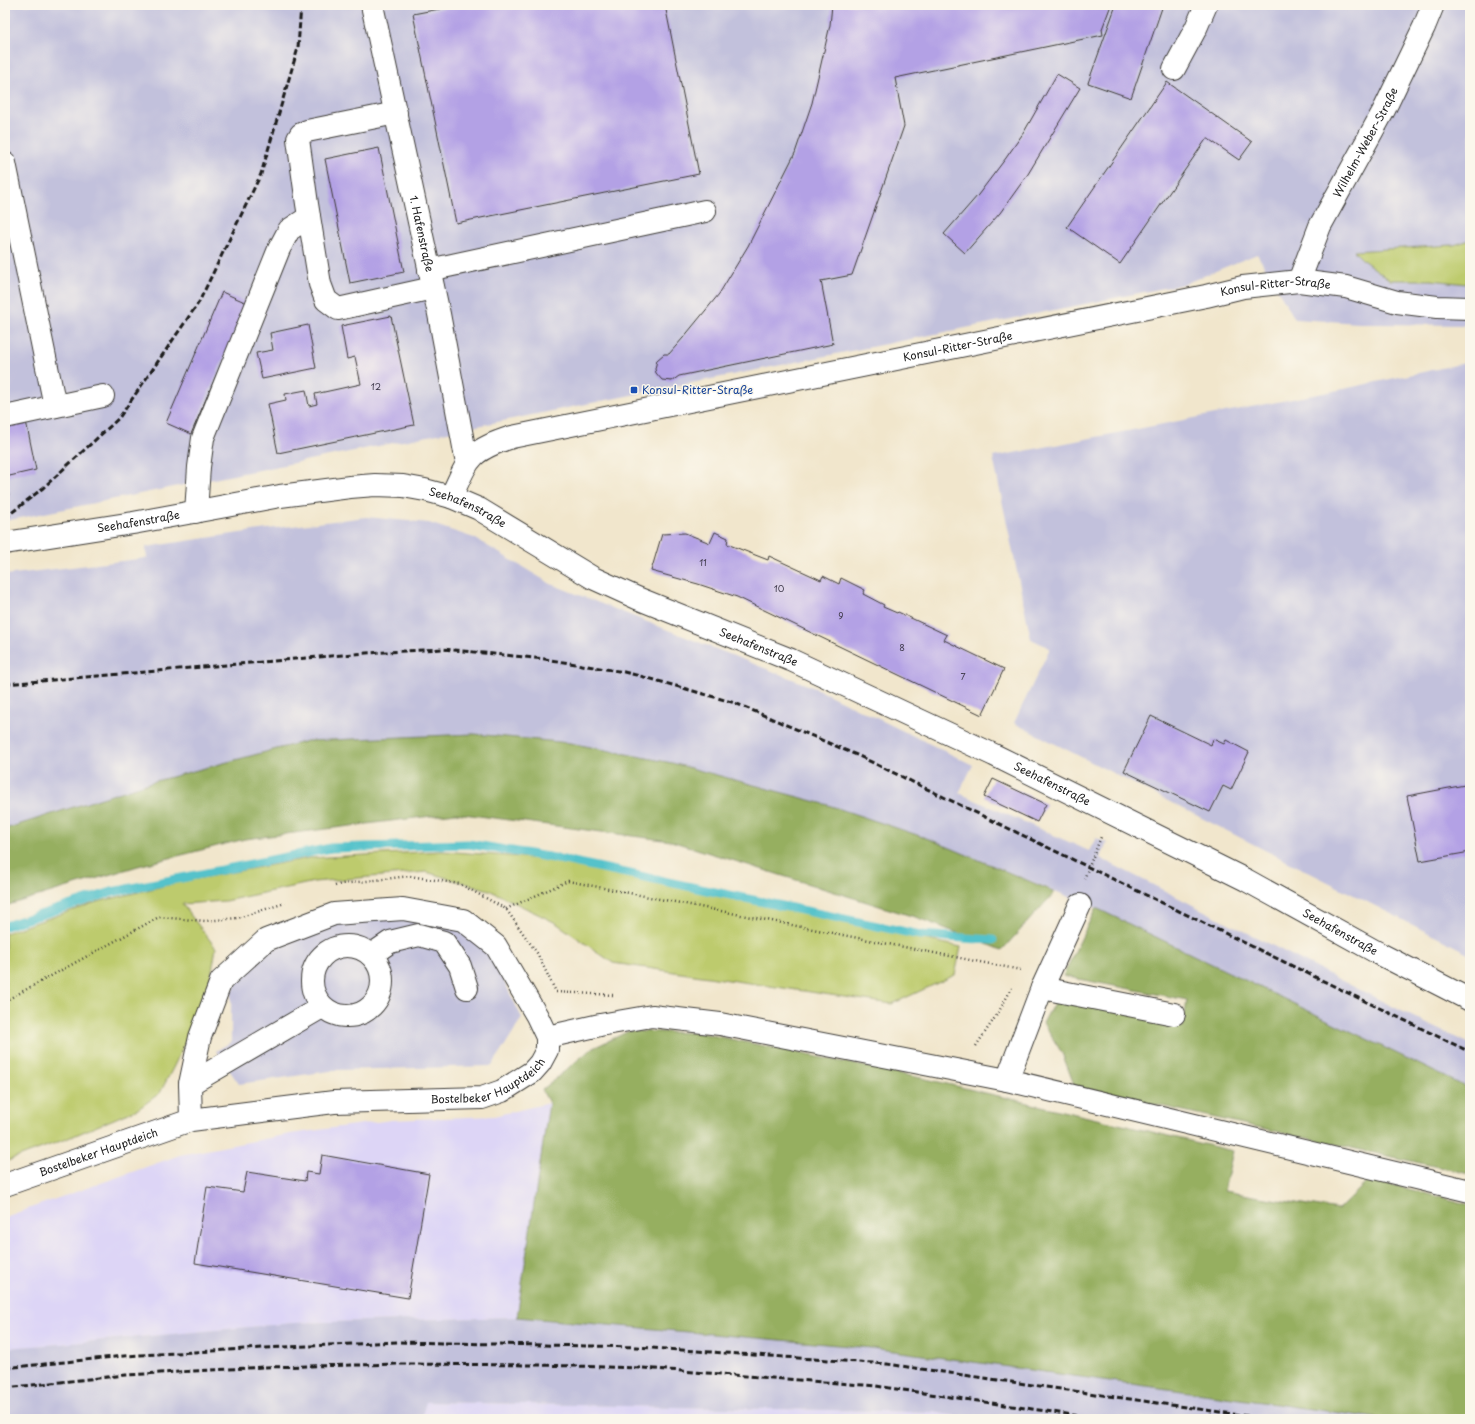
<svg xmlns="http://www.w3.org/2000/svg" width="1475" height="1424" font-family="'Playpen Sans',sans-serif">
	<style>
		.built { fill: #ddd5f6 }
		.industrial { fill: #c2c1dc }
		.green { fill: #bdcb6d; stroke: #6c7444 }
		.forest { fill: #96af60; stroke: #59663e }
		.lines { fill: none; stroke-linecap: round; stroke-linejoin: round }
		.stream { stroke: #55c2cb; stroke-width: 9 }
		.building { fill: #b3a1e5 }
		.minor-casing { stroke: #3c3a36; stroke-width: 24 }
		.major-casing { stroke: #3c3a36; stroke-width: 24 }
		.path { stroke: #3c3a36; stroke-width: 2.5; stroke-dasharray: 1 3; stroke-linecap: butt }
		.minor { stroke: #fff; stroke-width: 22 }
		.major { stroke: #fff; stroke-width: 22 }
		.rail { stroke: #1c1c1c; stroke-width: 3; stroke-dasharray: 6 3; stroke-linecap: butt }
		.transit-dot { fill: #1a4fb4; stroke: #fbf7ec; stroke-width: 1.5 }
		.labels { text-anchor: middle; stroke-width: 3; stroke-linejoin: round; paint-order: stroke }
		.number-label { font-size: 9px; fill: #423d4e }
		.street-label { font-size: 11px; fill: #1c1c1c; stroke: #fbf7ec }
		.transit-label { font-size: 11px; fill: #164399; stroke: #fbf7ec; text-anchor: start }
	</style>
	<rect width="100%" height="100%" fill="#fbf7ec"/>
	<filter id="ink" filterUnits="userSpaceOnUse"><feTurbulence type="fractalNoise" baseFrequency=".025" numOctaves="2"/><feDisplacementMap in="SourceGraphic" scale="8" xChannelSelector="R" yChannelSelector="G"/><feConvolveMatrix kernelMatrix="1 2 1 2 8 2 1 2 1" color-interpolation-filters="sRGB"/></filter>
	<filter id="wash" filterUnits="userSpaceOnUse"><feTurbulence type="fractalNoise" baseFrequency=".012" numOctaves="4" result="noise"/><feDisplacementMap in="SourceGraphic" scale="16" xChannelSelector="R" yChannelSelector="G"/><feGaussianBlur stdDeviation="0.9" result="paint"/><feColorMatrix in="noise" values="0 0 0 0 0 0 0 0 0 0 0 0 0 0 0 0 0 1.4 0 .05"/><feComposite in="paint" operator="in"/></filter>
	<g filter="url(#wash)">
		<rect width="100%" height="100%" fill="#f1e6cc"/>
		<path class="built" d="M549,1103L517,1317L294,1323L62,1344L5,1348V1217L180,1155L290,1134L391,1120L494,1116Z
			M425,1402L933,1412L975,1419H421Z"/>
		<path class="industrial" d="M5,5H1470V323L1465,325L1375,324L1295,319L1257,254L1184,284L5,521Z
			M1470,362V954L1014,723L1050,648L1031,639L993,457L1334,391Z
			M366,517L429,523L474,538L551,584L815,688L973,765L959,793L1089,851L1096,838L1107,843L1100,858L1435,1028L1470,1044V1089L1096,908L929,839L828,805L672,763L570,743L474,734L307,741L152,782L5,829V575L147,558L146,547L260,530Z
			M375,915L464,927L492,957L522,1018L492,1066L337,1070L239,1084L216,1051L231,1042V992L244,970L266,951L333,921Z
			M517,1317L872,1348L1384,1419H975L933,1412L426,1402L421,1419H5V1348L62,1344L294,1323Z"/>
		<path class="green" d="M1470,240V284H1467L1431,280H1390L1363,260L1354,251L1454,245Z
			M441,851L521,857L553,861L961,947L955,975L892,1004L613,963L556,923L489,890L426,872L314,882L225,901L182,904L216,948L208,993L174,1066L160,1093L138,1109L66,1139L5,1162V933L97,902L180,882L309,858Z"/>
		<path class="forest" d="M474,734L570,743L672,763L828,805L929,839L1055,892L1002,950L918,918L671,841L456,813L245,839L138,866L5,906V829L152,782L307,741Z
			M1096,908L1470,1089V1174L1075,1087L1062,1053L1043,1023L1055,1001L1157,1016L1183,1027L1187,1000L1063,976Z
			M629,1031L701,1033L926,1079L1233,1151L1224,1191L1338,1210L1370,1179L1470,1205V1419H1384L872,1348L517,1317L549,1103L542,1090L591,1049Z"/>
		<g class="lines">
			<path class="stream" d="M5,926L112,892L331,848L469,844L554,858L920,935L993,940"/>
		</g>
		<g id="blocks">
			<path class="building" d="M460,5H665L699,174L456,223L413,14Z
				M832,5H1111L1102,29L1103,35L895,78L904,126L852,275L821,281L833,344L679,376L672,381L662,380L656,373L655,369L657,360L664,354H669L683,338L719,294L748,246L795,153L812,103L830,25Z
				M1116,5H1163L1131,98L1088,83Z
				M1057,74L1080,88L1028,174L1000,213L965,253L944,234L978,195L1006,158L1024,132Z
				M1167,82L1252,142L1239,160L1207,138L1120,264L1067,227Z
				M379,148L404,272L350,283L325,159Z
				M222,292L247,303L191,434L166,423Z
				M391,316L414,425L278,453L268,404L286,400L285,394L306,390L309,406L317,404L315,394L361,384L355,357L347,359L341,326Z
				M308,325L316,368L262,379L256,353L273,350L270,333Z
				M26,421L36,470L5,477V426Z
				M5,481L9,495L5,496Z
				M715,532L728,538L727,544L768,560L769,556L821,580L823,576L839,584L841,578L865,590L863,594L884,605L883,607L897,613L898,612L947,635L944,640L1004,669L982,715L737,597L698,584L651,571L662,534L685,533L710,543Z
				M1151,716L1211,745L1213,739L1224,744L1226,740L1249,752L1231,790L1223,786L1210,812L1124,771Z
				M993,779L1046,804L1037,822L984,797Z
				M1470,784V852L1420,861L1407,796Z
				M322,1155L429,1174L408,1298L195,1263L207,1187L243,1192L247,1172L305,1181L306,1172L319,1174Z"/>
		</g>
	</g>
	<g filter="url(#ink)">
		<use href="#blocks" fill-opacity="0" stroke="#3c3a36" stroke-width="1"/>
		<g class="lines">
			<g class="minor-casing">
				<g id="minor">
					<path id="s1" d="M372,5L439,314L467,463"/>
					<path d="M1174,69L1196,28L1206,5"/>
					<path d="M396,113L307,131L301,134L298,139L307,204L320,284L326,300L338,309L433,288"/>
					<path d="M5,163L55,406"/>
					<path d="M429,270L705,211"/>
					<path id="s2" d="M1299,281L1320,226L1384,110L1424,27L1433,5"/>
					<path d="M5,417L103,396"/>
					<path id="s3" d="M451,497C469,458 469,451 512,437L1206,296L1243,287L1299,281L1346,287L1397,302L1437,307L1470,308"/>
					<path d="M196,512L199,467L203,438L279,249L289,230L309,217"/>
					<circle cx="347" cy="981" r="35"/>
					<path d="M371,955L390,942L419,935L444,942L460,966L467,988"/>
					<path d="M1042,988L1174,1014"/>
					<path d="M547,1037L600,1025L652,1016L720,1024L1007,1080L1042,988L1080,905"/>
					<path d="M1007,1080L1470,1191"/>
					<path d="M190,1084L322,1007"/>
					<path id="s4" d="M5,1185L191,1120L334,1102L482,1098L502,1091L532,1072L540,1063L547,1050V1037L537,1016L496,946L463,920L403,909L334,914L266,940L221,981L200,1037L190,1084L191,1120"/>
				</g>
			</g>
			<g class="major-casing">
				<g id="major">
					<path id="s5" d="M5,543L133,523L280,496L350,487L375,485L403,486L425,490L451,497L479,509L593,578L637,598L791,660L994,755L1246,880L1380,954L1470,1000"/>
				</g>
			</g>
			<path class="path" d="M1084,879L1101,837
				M335,886L341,884L410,876L460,884L506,909L537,953L556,992L613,995
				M506,909L568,881L1021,970
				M5,1001L159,917L205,921L238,918L285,903
				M976,1046L998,1013L1012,988"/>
			<use href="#minor" class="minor"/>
			<use href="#major" class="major"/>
			<path class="rail" d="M5,518L43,488L119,418L199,302L261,174L298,48L301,5
				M5,684L366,653L443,649L545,659L624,672L648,678L735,703L859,756L1470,1052
				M5,1368L124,1356L263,1348L398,1342L637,1347L887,1364L1268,1419
				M5,1388L126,1375L264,1367L402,1364L539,1365L642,1368L876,1386L1100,1419"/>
		</g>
	</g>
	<rect class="transit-dot" x="630" y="386" width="8" height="8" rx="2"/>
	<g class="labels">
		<g class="number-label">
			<text x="376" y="390">12</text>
			<text x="703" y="566">11</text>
			<text x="779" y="592">10</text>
			<text x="841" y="619">9</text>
			<text x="902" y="651">8</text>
			<text x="963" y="680">7</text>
		</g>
		<g class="street-label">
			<text dy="4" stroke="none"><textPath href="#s2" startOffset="154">Wilhelm-Weber-Straße</textPath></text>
			<text dy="4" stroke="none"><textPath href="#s1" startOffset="234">1. Hafenstraße</textPath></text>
			<text dy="4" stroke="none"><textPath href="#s3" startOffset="869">Konsul-Ritter-Straße</textPath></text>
			<text dy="4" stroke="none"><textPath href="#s3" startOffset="545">Konsul-Ritter-Straße</textPath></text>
			<text dy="4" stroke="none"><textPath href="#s5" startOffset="471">Seehafenstraße</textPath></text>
			<text dy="4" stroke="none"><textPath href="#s5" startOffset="135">Seehafenstraße</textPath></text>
			<text dy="4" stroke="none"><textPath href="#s5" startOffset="795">Seehafenstraße</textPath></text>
			<text dy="4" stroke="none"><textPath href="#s5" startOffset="1119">Seehafenstraße</textPath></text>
			<text dy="4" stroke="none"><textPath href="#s5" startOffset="1443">Seehafenstraße</textPath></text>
			<text dy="4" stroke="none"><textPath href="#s4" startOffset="500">Bostelbeker Hauptdeich</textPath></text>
			<text dy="4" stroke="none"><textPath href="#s4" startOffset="99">Bostelbeker Hauptdeich</textPath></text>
		</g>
		<g class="transit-label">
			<text x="642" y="394">Konsul-Ritter-Straße</text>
		</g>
	</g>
	<rect width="1475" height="1424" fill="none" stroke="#fbf7ec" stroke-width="20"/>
</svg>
